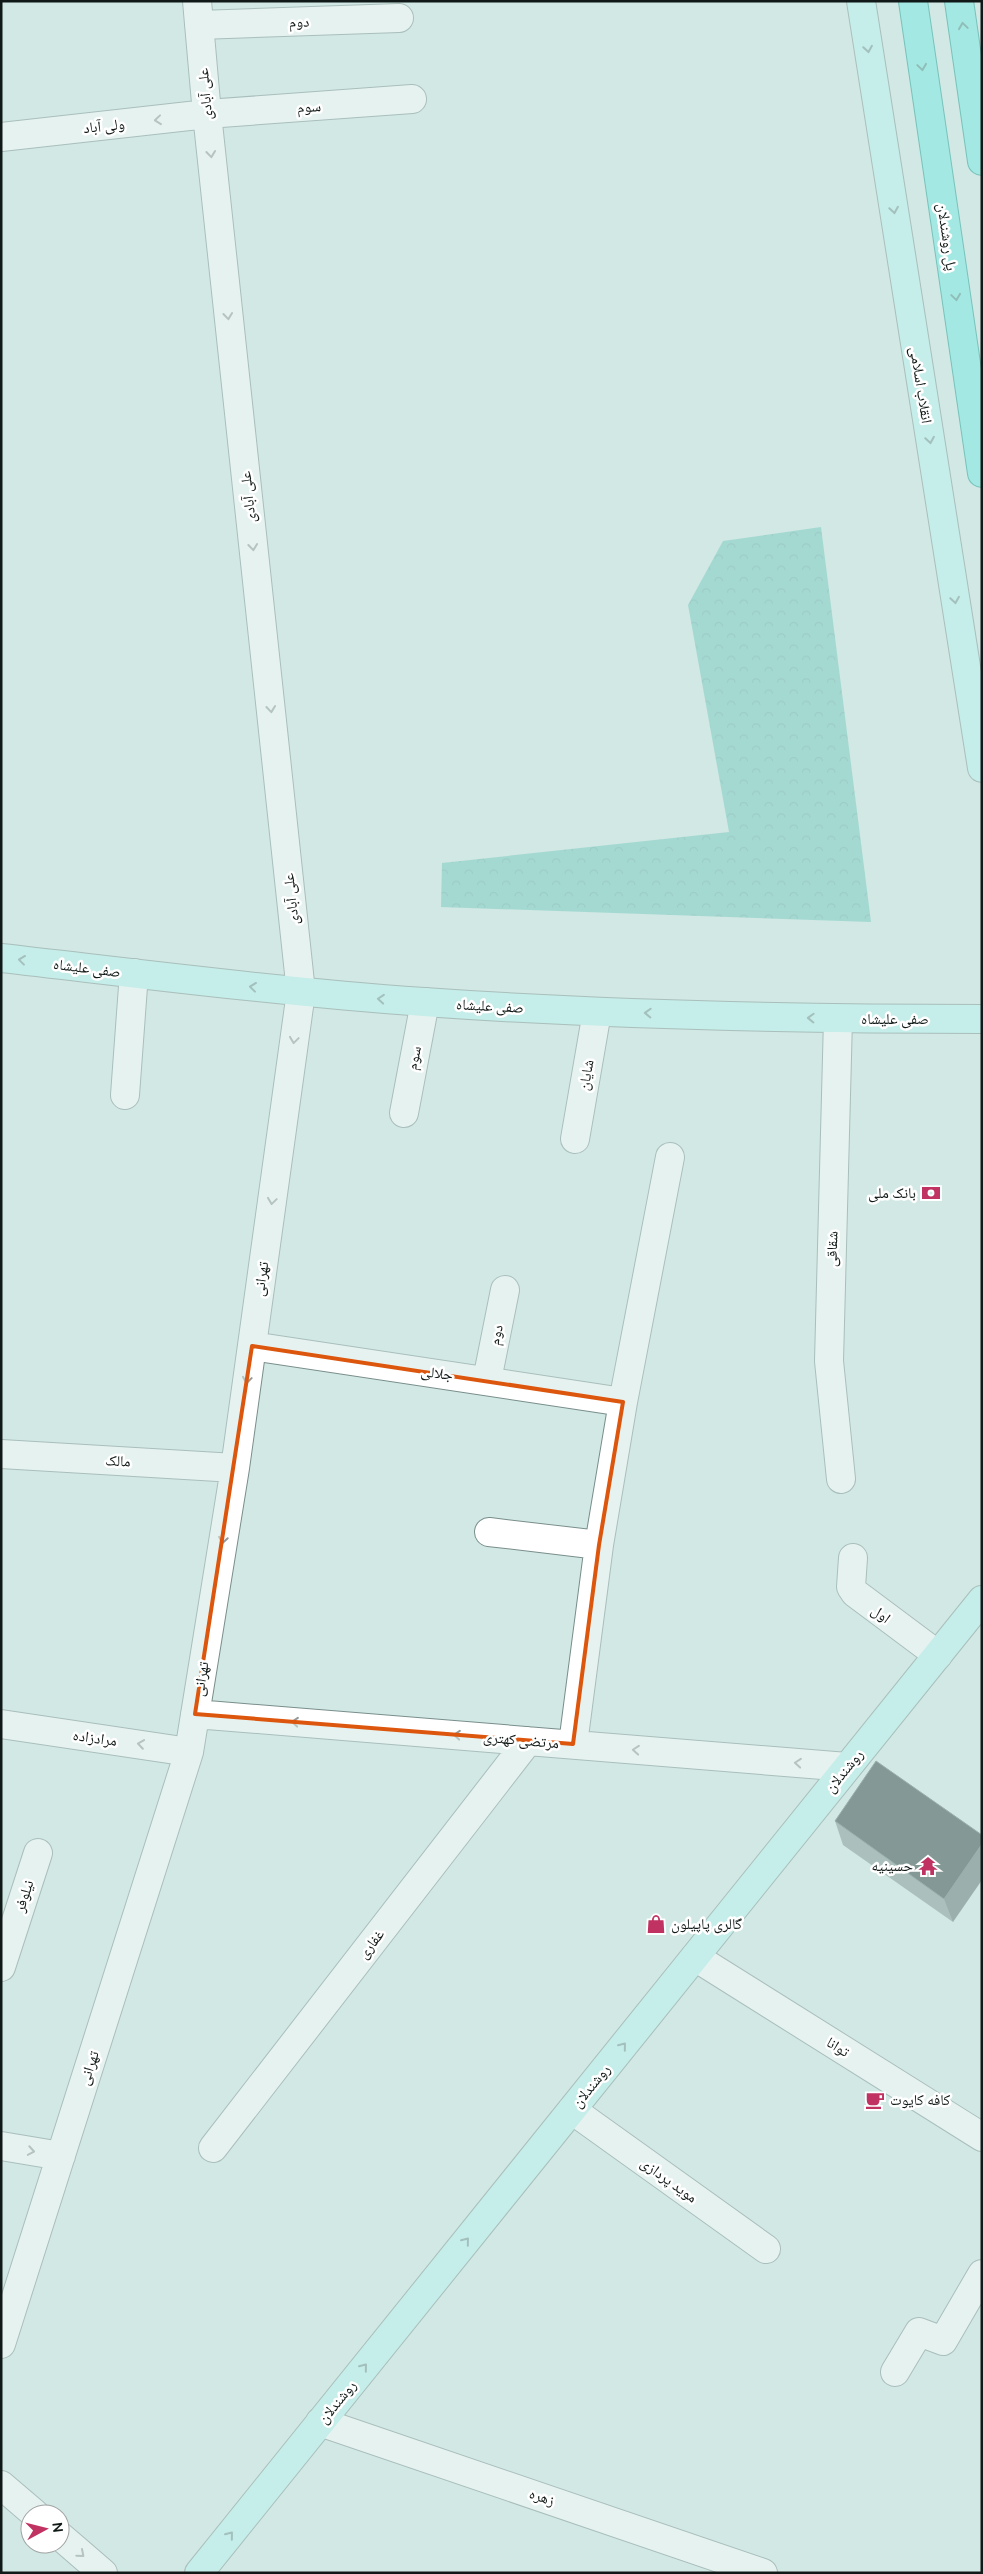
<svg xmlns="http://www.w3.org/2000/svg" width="983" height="2574" font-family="Ubuntu,'Noto Naskh Arabic',sans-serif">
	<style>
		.forest { fill: url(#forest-crowns) }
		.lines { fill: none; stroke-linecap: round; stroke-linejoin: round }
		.minor-casing { stroke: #798e8b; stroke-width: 30 }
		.secondary-casing { stroke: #798e8b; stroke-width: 30 }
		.primary-casing { stroke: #0b968b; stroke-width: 30 }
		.minor { stroke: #fff; stroke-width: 28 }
		.secondary { stroke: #b5f4ef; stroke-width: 28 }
		.primary { stroke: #6be8df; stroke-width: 28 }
		.wall { fill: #7c918e }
		.shaded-wall { fill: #5a6e6b }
		.building { fill: #273a37; stroke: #5a6e6b }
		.oneway { stroke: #428b85 }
		.oneway2 { stroke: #6b918e }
		.oneway3 { stroke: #939897 }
		.marked { fill: none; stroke: #dd560d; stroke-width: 4; stroke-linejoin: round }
		.labels { text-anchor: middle; stroke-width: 5; stroke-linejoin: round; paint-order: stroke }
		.street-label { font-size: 15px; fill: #101917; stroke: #fff }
		.poi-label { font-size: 15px; fill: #101917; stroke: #fff; text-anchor: end }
	</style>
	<defs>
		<pattern id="forest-crowns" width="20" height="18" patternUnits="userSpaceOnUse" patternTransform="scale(1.25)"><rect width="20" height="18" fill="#6dc8bd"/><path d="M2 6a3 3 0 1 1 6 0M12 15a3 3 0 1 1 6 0" fill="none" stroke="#5daba2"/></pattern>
	</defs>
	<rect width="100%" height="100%" fill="#d1e8e4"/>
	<path class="forest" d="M821,527L871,922L441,907L442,863L729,832L688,605L723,541Z"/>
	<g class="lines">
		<g class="minor-casing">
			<path id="minor" d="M199,25L399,18
				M1,137L207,114L412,99
				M838,1019L829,1361L841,1479
				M125,1095L134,973
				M404,1113L425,1002
				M575,1139L597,1012
				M252,1346L623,1402
				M487,1380L505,1290
				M1,1454L235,1468
				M489,1532L599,1545
				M853,1558L851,1587L855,1593L938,1655
				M195,1714L847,1767
				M1,1724L189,1752
				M573,1744L599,1545L623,1402L670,1157
				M695,1957L982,2137
				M1,1967L38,1853
				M572,2110L766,2249
				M1,2146L61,2156
				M213,2148L528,1741
				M1,2344L189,1752L235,1468L301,992L207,114L197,1
				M895,2372L919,2332L943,2341L982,2274
				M320,2422L763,2573
				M1,2485L35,2514
				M60,2536L103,2573"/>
		</g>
		<g class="secondary-casing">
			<path id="secondary" d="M861,1L982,768
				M1,958C142,974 282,992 424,1002C609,1015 796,1019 982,1019
				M199,2573L982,1600"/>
		</g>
		<g class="primary-casing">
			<path id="primary" d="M913,1L982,473
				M959,1L982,161"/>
		</g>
		<use href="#minor" class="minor"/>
		<use href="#secondary" class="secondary"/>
		<use href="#primary" class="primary"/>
	</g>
	<path class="wall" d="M835,1821L982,1835L953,1922L843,1845Z"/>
	<path class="shaded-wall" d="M982,1844V1880L953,1922L944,1899Z"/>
	<path class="building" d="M876,1761L982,1835V1844L944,1899L835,1821Z"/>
	<defs><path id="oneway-chevron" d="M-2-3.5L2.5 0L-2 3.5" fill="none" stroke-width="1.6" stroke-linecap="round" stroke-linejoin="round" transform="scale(1.25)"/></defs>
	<g class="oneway">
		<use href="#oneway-chevron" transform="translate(963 26) rotate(-98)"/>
		<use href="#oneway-chevron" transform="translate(922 67) rotate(82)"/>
		<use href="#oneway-chevron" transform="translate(956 297) rotate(82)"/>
	</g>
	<g class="oneway2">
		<use href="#oneway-chevron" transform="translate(868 49) rotate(81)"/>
		<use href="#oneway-chevron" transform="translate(894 210) rotate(81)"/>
		<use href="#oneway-chevron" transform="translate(930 440) rotate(81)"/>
		<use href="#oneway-chevron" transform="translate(955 600) rotate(81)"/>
		<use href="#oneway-chevron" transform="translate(22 960) rotate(-173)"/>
		<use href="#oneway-chevron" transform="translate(253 987) rotate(-173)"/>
		<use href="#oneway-chevron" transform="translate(381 999) rotate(-175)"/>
		<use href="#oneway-chevron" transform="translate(648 1013) rotate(-178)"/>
		<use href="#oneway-chevron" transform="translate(811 1018) rotate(-178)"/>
		<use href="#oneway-chevron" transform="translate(623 2046) rotate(-51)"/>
		<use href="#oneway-chevron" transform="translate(466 2241) rotate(-51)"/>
		<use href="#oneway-chevron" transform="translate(364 2367) rotate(-51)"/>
		<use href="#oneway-chevron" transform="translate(230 2535) rotate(-51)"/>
	</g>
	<g class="oneway3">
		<use href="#oneway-chevron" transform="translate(158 120) rotate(174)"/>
		<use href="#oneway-chevron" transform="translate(211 154) rotate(84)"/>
		<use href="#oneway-chevron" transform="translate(228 316) rotate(84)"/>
		<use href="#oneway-chevron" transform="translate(253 547) rotate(84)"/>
		<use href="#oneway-chevron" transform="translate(271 709) rotate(84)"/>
		<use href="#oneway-chevron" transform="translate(294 1040) rotate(98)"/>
		<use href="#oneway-chevron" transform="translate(272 1201) rotate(98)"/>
		<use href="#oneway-chevron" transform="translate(247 1380) rotate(98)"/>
		<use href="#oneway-chevron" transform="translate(223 1540) rotate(99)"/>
		<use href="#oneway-chevron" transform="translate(295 1722) rotate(-175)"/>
		<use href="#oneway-chevron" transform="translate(457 1735) rotate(-175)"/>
		<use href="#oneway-chevron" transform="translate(141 1744) rotate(-172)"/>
		<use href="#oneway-chevron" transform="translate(636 1750) rotate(-175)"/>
		<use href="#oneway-chevron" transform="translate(798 1763) rotate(-175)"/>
		<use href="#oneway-chevron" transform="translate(31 2151) rotate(10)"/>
		<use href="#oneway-chevron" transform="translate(81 2554) rotate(41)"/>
	</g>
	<path d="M0 0H983V2574H0ZM252,1346L623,1402L599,1545L573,1744L195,1714Z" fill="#d1e8e4" fill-opacity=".55" fill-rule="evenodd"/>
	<path class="marked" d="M252,1346L623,1402L599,1545L573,1744L195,1714Z"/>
	<defs>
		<g id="bank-bare" transform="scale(1.5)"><path d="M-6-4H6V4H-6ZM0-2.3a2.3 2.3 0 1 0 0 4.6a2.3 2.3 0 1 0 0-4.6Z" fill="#c03262" stroke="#fff" stroke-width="2.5" paint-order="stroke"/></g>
		<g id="temple-bare" transform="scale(1.5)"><path d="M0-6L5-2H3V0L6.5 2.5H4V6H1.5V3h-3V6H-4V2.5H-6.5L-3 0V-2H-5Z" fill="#c03262" stroke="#fff" stroke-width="2.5" paint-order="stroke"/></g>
		<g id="shop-bare" transform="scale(1.5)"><path d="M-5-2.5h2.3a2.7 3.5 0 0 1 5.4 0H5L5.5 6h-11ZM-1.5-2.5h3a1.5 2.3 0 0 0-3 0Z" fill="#c03262" stroke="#fff" stroke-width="2.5" paint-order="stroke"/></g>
		<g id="cafe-bare" transform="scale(1.5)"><path d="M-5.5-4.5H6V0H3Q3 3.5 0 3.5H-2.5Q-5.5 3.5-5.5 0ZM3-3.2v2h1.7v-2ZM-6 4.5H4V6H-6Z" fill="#c03262" stroke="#fff" stroke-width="2.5" paint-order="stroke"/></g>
	</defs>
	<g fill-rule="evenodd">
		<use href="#bank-bare" x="931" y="1193"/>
		<use href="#temple-bare" x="928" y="1866"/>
		<use href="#shop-bare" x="656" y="1924"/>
		<use href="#cafe-bare" x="875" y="2100"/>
	</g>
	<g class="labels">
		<g class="street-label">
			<text transform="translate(299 22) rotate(-2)" y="5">دوم</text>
			<text transform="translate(205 94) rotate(-95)" y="5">علی آبادی</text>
			<text transform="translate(309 107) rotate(-4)" y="5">سوم</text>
			<text transform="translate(104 126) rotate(-6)" y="5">ولی آباد</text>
			<text transform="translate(947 237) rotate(82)" y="5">پل روشندلان</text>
			<text transform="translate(921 385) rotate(81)" y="5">انقلاب اسلامی</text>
			<text transform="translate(248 497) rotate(-96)" y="5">علی آبادی</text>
			<text transform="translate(291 899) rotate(-96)" y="5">علی آبادی</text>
			<text transform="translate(87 968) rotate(7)" y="5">صفی علیشاه</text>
			<text transform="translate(490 1006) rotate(3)" y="5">صفی علیشاه</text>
			<text x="895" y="1024">صفی علیشاه</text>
			<text transform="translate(414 1058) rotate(-79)" y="5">سوم</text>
			<text transform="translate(586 1075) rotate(-80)" y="5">شایان</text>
			<text transform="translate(832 1249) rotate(-88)" y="5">شقاقی</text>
			<text transform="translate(261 1279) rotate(-82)" y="5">تهرانی</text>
			<text transform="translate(496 1335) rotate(-79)" y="5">دوم</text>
			<text transform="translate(437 1373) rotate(8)" y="5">جلالی</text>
			<text transform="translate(118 1461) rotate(3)" y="5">مالک</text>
			<text transform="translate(881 1614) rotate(36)" y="5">اول</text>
			<text transform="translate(201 1679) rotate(-81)" y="5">تهرانی</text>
			<text transform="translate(95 1738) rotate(8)" y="5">مرادزاده</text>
			<text transform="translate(521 1740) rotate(5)" y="5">مرتضی کهتری</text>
			<text transform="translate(844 1771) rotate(-51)" y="5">روشندلان</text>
			<text transform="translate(24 1896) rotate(-72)" y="5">نیلوفر</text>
			<text transform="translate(371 1944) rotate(-52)" y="5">غفاری</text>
			<text transform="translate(838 2047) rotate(32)" y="5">توانا</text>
			<text transform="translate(89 2068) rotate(-72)" y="5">تهرانی</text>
			<text transform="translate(591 2086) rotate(-51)" y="5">روشندلان</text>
			<text transform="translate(669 2180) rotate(36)" y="5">موید پردازی</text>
			<text transform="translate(337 2402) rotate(-51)" y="5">روشندلان</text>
			<text transform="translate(542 2497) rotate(19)" y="5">زهره</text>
		</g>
		<g class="poi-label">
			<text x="916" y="1198">بانک ملی</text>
			<text x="913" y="1871">حسینیه</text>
			<text x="671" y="1929" text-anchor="start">گالری پاپیلون</text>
			<text x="890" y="2105" text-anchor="start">کافه کایوت</text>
		</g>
	</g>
	<rect width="983" height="2574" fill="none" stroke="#101917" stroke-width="5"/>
	<g transform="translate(45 2529) rotate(83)"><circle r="24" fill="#ffffff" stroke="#9fa3a2"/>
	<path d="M0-4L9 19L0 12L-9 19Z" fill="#c03262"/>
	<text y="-8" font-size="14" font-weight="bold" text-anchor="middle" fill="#101917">N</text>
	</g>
</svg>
